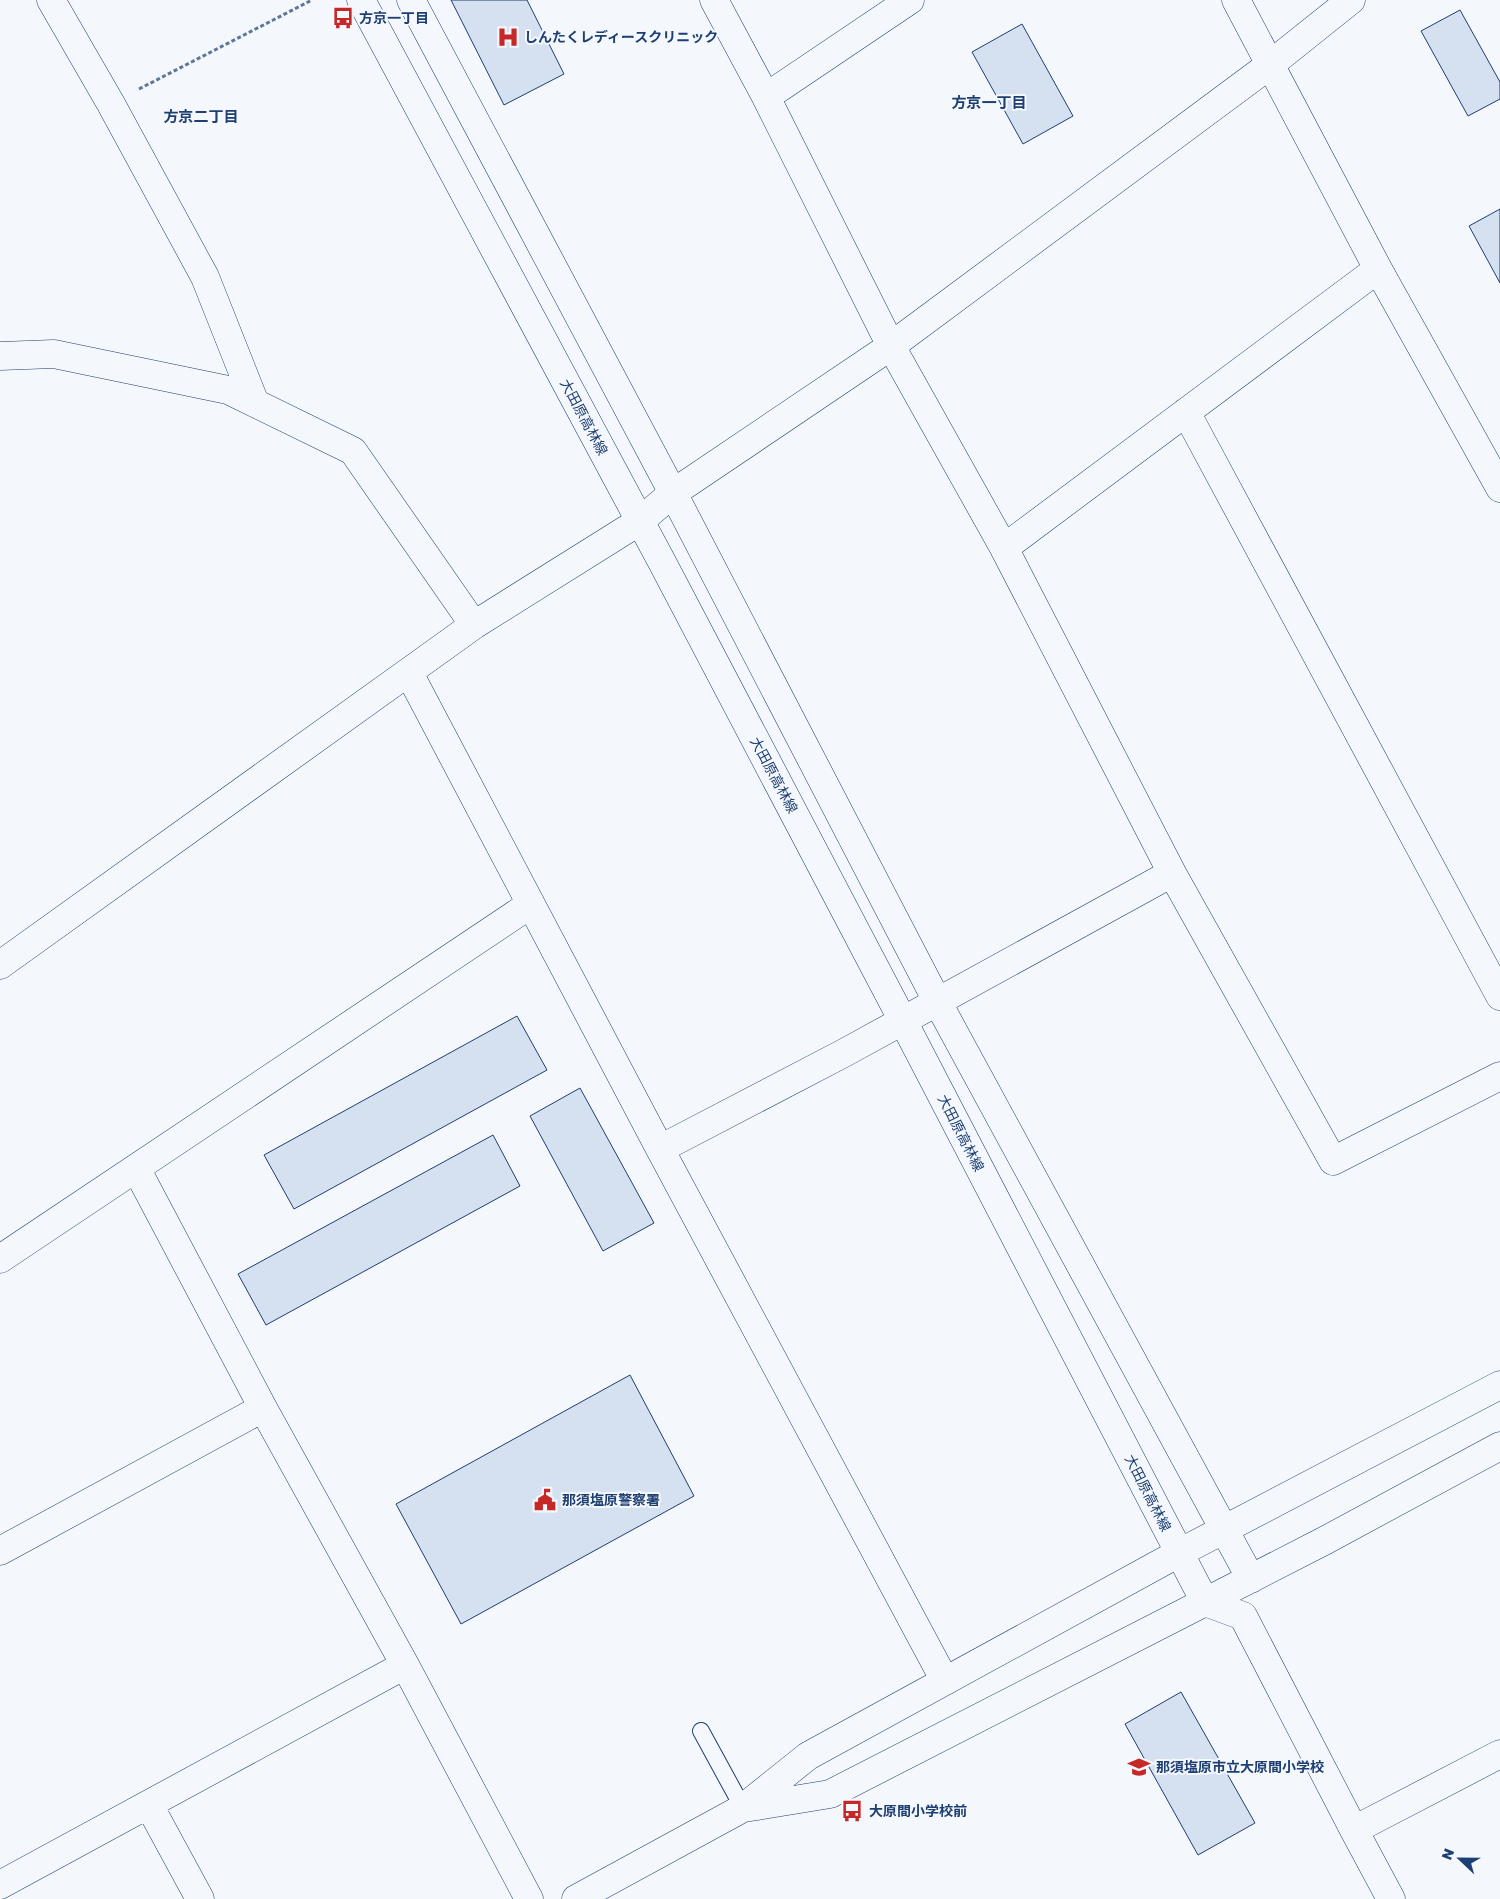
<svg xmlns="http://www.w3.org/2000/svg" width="1500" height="1899" font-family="'Golos Text','Noto Sans JP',sans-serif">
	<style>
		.building { fill: #d5e0f0; stroke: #1d3f73 }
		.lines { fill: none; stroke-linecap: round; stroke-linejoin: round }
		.service-casing { stroke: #1d3f73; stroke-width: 18 }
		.minor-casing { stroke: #1d3f73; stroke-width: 29 }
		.tertiary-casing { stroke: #1d3f73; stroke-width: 29 }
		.primary-casing { stroke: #1d3f73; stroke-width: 29 }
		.path { stroke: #5e769c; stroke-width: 3; stroke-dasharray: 4 2.5; stroke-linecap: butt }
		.service { stroke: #f4f7fb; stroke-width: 16 }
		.minor { stroke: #f4f7fb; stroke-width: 28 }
		.tertiary { stroke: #f4f7fb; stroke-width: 28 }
		.primary { stroke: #f4f7fb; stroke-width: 28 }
		.labels { text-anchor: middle; stroke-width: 4; stroke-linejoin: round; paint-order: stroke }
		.poi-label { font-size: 14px; font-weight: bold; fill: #1d3f73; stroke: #f4f7fb; text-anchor: start }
		.street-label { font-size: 14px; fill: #1d3f73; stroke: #f4f7fb }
		.neighbourhood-label { font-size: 15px; font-weight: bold; fill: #1d3f73; stroke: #f4f7fb }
	</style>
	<rect width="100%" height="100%" fill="#f4f7fb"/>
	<path class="building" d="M451,0H527L564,74L504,105Z
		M1460,10L1500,82V99L1468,116L1421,31Z
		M1022,24L1073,116L1023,144L972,52Z
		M1500,209V283L1469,226Z
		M517,1016L547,1070L294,1209L264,1155Z
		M580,1088L654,1223L603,1251L530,1116Z
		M493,1135L520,1186L266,1325L238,1274Z
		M630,1375L694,1496L461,1624L396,1504Z
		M1181,1692L1255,1823L1198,1855L1125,1724Z"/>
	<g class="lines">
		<g class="service-casing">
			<path id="service" d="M701,1731L743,1808"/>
		</g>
		<g class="minor-casing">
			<path id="minor" d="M51,0L111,104L205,277L255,403
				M714,0L766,97L891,346L1004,548L1172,873L1333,1161L1500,1076
				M1236,0L1378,269L1500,488
				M766,97L910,0
				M0,356L54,354L228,390L353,451L474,625
				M1186,412L1500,996
				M1004,548L1378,269
				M409,673L660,1149L945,1681
				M0,965L474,625L640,521
				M660,1149L844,1053L1172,873
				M136,1168L263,1408L405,1665L529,1899
				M0,1259L531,904
				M0,1551L263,1408
				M1205,1602L1243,1616L1354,1830L1391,1899
				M149,1805L200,1899
				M1354,1830L1500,1754
				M0,1885L405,1665"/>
		</g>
		<g class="tertiary-casing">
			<path id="tertiary" d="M640,521L673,493L891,346L1271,64L1351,0
				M744,1808L830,1794L1205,1602
				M576,1899L743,1808L808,1756L1179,1553"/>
		</g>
		<g class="primary-casing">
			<path id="primary" d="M361,0L662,562L903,1021L1205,1602L1324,1541L1500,1446
				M411,0L673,493L937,1001L1251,1579
				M1179,1553L1500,1385"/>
		</g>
		<path class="path" d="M139,89L312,0"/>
		<use href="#service" class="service"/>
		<use href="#minor" class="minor"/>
		<use href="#tertiary" class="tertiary"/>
		<use href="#primary" class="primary"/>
	</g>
	<defs>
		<g id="bus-bare" transform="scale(1.725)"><path d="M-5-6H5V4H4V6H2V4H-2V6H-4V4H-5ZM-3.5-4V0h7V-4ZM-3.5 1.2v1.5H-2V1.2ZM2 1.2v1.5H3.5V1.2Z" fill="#c62828" stroke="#f4f7fb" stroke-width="2.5" paint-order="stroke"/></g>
		<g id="hospital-bare" transform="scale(1.725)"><path d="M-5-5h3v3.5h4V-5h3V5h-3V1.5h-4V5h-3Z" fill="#c62828" stroke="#f4f7fb" stroke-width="2.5" paint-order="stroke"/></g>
		<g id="civic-bare" transform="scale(1.725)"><path d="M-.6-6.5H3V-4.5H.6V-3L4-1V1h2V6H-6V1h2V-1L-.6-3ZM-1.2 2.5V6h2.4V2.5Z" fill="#c62828" stroke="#f4f7fb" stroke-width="2.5" paint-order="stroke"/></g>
		<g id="school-bare" transform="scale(1.725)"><path d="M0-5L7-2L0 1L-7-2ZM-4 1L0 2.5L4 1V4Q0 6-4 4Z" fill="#c62828" stroke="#f4f7fb" stroke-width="2.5" paint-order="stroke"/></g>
	</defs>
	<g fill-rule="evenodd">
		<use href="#bus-bare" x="343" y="18"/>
		<use href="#hospital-bare" x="508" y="37"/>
		<use href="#civic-bare" x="545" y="1500"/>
		<use href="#school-bare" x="1139" y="1767"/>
		<use href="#bus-bare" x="852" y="1811"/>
	</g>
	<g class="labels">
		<g class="poi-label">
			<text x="359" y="23">方京一丁目</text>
			<text x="524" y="42">しんたくレディースクリニック</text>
			<text x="562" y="1505">那須塩原警察署</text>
			<text x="1156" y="1772">那須塩原市立大原間小学校</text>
			<text x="869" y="1816">大原間小学校前</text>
		</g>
		<g class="street-label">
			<text transform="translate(584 417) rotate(62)" y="5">大田原高林線</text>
			<text transform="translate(774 775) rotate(62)" y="5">大田原高林線</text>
			<text transform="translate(961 1133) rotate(63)" y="5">大田原高林線</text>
			<text transform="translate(1148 1493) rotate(63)" y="5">大田原高林線</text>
		</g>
		<g class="neighbourhood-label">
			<text x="989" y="108">方京一丁目</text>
			<text x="201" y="122">方京二丁目</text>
		</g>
	</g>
	<g transform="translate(1460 1859) rotate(292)" stroke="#f4f7fb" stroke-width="4" paint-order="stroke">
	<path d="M0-4L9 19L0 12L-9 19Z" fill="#1d3f73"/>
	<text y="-8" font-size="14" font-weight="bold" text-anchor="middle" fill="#1d3f73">N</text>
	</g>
</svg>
